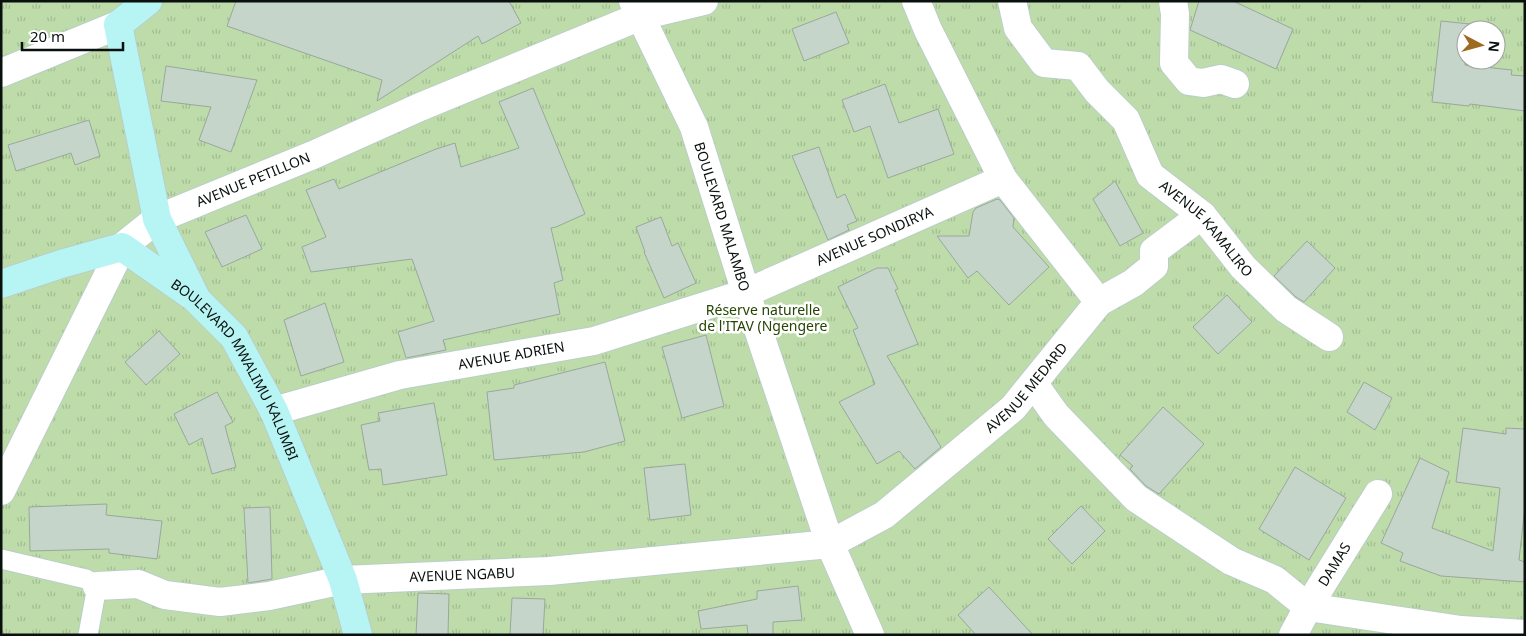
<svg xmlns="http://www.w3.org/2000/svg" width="1526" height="636" font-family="'Noto Sans',sans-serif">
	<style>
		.park { fill: url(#park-tufts); fill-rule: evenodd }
		.building { fill: #c5d5c9; stroke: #98a89c }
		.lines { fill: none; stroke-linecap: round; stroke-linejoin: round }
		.lane-casing { stroke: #b9cec7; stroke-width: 21 }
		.street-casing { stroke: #b9cec7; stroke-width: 30 }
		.secondary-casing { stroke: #b9cec7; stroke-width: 30 }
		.lane { stroke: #fff; stroke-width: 19 }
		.street { stroke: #fff; stroke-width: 28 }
		.secondary { stroke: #b7f4f4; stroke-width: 28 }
		.labels { text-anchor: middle; stroke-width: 5; stroke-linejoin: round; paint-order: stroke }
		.street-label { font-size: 14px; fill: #09100e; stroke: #fff }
		.park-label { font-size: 14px; fill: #254501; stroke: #fff }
	</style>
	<defs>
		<pattern id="park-tufts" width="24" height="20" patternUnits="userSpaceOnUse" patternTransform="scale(1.25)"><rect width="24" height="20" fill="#bedcaa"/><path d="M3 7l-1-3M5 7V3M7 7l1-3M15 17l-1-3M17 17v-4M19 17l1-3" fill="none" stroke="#a2bc91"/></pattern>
	</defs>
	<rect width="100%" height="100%" fill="#e8fef6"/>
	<path class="park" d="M1,1H1525V635H1ZM1466,30H1496V60H1466Z"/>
	<path class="building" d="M236,1H509L521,23L482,44L478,36L377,101L382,80L227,26Z
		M1199,1H1233L1293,29L1276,69L1190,30Z
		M836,12L849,43L804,61L792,29Z
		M1441,21L1470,24L1469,30H1466L1465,65L1512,70L1511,75L1525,76V111L1470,104L1469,106L1432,102Z
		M166,66L257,80L231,152L199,140L211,107L161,101Z
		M885,84L899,123L938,109L954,154L888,178L870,126L854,132L842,100Z
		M533,88L585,214L556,227L551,228L563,280L554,283L560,314L443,340L446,350L406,358L398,332L434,321L412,259L311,272L302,247L326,237L306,190L334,179L339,189L436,149L455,143L461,167L519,148L499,102Z
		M89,120L100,156L75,165L71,153L16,171L8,145Z
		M819,147L837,198L845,194L857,221L847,225L849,230L828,240L792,156Z
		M1115,181L1143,233L1120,246L1093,199Z
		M997,199L1000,200L1014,218L1013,227L1049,267L1009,305L977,271L968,278L937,236H969L973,212L976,208Z
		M246,215L262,249L222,267L205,232Z
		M661,217L672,246L678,243L696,283L664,298L644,252H645L636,227Z
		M1307,241L1335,268L1304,302L1296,297L1274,276Z
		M877,268H888L898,289L895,290L918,344L887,356L941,447L915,469L899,451L877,464L839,402L875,384L853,330L858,328L838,287Z
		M1227,295L1252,322L1218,354L1193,327Z
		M325,303L344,362L301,376L284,320Z
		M159,331L180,354L146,385L125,362Z
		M706,335L724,406L682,418L662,347Z
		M605,362L625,441L584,452L494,460L487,392L514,388V385Z
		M1364,382L1392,398L1375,430L1347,412Z
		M217,392L233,422L225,426L236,467L212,474L202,438L189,445L174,414Z
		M434,403L447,475L383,485L381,469L369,470L361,425L380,421L378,413Z
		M1163,407L1204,444L1159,494L1146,486L1130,469L1133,466L1120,455Z
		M1463,428L1506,434V428L1525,429V507L1519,560L1525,562V582L1441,576L1400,561L1403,553L1381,543L1420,458L1449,472L1432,528L1493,551L1500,488L1456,482Z
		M685,464L691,515L650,520L644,468Z
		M1295,467L1346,498L1309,560L1259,529Z
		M107,504L106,515L162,521L157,559L109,553V549L30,551L29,507Z
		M1081,506L1105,531L1072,564L1048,539Z
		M270,507L272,579L248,583L244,508Z
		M798,586L802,620L773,622V635H748L747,625L701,629L698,611L757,599V591Z
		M989,587L1033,635H976L958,615Z
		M418,593L449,594L448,635H416Z
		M512,598L545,599L543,635H510Z"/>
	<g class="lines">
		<g class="lane-casing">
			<path id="lane" d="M1,559L86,579L97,586L88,635"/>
		</g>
		<g class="street-casing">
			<g id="street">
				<path id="s1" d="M633,1L694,127L746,293L830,544L870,635"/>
				<path d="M916,1L928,30L1003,179L1099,302"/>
				<path id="s2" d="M1012,1L1018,28L1044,63L1078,66L1097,91L1126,120L1150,175L1202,215L1243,267L1286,309L1329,337"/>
				<path d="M1173,1L1175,14L1174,63L1189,81L1203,83L1221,79L1235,84"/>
				<path d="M1,73L118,25"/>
				<path d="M1034,384L1056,415L1136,498L1231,561L1275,580L1308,607L1461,630L1525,634"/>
				<path id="s3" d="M274,411L400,375L594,341L746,293L1003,179"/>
				<path id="s4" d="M1,491L122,247L157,219L313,155L420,107L641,16L704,1"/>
				<path id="s5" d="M97,586L138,584L165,595L220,602L269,596L343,580L549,571L830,544L884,515L1013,408L1099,302L1133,283L1154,266V251L1202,215"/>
				<path id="s6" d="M1293,635L1308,607L1378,494"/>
			</g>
		</g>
		<g class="secondary-casing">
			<g id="secondary">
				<path d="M148,1L118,25L157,219L195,296"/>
				<path id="s7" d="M1,284L61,264L122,247L195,298L234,337L274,411L343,580L358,635"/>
			</g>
		</g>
		<use href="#lane" class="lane"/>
		<use href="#street" class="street"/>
		<use href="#secondary" class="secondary"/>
	</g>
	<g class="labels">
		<g class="street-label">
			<text dy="5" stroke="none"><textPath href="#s4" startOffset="421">AVENUE PETILLON</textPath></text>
			<text dy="5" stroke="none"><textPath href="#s1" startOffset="234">BOULEVARD MALAMBO</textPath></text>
			<text dy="5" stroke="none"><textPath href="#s2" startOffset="316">AVENUE KAMALIRO</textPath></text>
			<text dy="5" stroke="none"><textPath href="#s3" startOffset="628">AVENUE SONDIRYA</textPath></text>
			<text dy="5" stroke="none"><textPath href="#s3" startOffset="244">AVENUE ADRIEN</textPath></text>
			<text dy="5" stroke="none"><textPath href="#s7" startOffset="298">BOULEVARD MWALIMU KALUMBI</textPath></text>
			<text dy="5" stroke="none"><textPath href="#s5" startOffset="992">AVENUE MEDARD</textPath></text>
			<text dy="5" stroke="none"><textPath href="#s6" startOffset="82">DAMAS</textPath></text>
			<text dy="5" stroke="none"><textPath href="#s5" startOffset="370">AVENUE NGABU</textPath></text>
		</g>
		<g class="park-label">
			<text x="763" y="315">Réserve naturelle<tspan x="763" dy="16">de l'ITAV (Ngengere</tspan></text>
		</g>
	</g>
	<rect width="1526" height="636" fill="none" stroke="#09100e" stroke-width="5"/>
	<g transform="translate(1481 45) rotate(96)"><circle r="24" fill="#ffffff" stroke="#9d9f9f"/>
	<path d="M0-4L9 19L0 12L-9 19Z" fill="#9d6a1f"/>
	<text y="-8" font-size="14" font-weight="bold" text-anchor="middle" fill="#09100e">N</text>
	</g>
	<path d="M22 42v8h101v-8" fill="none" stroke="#09100e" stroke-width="2.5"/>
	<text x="30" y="42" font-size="15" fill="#09100e" stroke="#ffffff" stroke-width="4" paint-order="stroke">20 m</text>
</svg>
